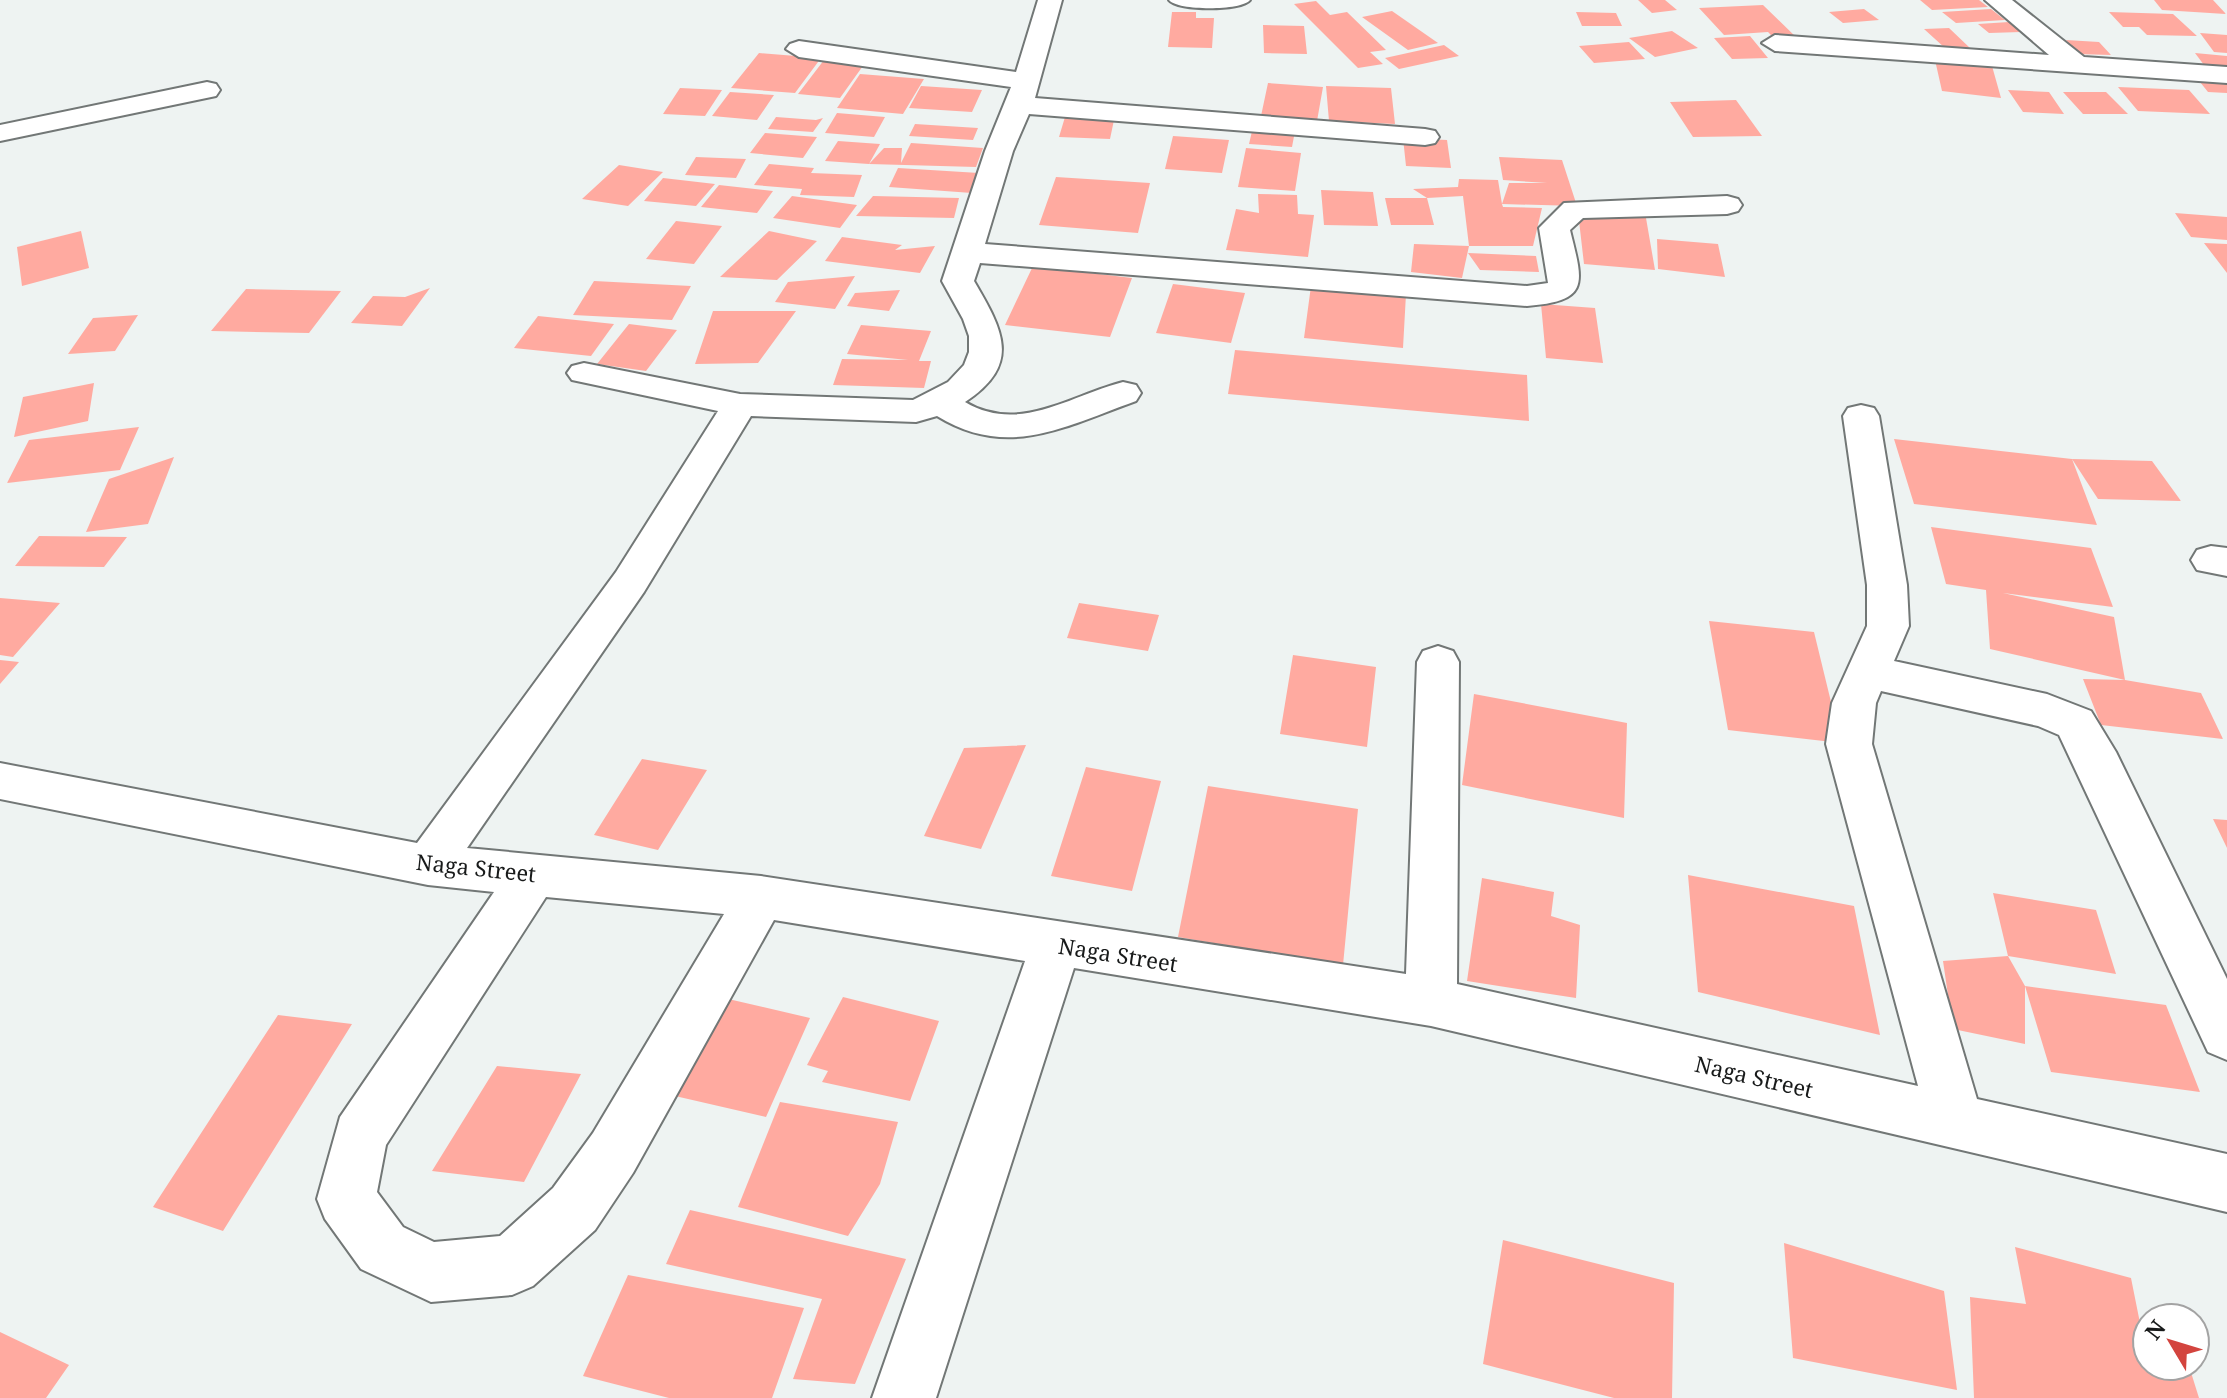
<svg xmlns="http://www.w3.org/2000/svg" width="2227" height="1398" font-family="'Noto Serif',serif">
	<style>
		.building { fill: #ffaaa0 }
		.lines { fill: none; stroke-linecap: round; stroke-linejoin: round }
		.minor-casing { stroke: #727776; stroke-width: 4 }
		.minor { fill: #fff; fill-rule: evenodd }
		.labels { text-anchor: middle; stroke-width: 8; stroke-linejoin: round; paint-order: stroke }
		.street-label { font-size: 22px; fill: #181a1a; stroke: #fff }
	</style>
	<rect width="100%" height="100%" fill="#eef3f2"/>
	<path class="building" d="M1638,0H1665L1677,10L1652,13Z
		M1920,0H1979L1988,7L1932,10Z
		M2154,0H2213L2226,14L2162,10Z
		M1316,1L1330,15L1347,12L1386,50L1370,52L1383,64L1358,68L1294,4Z
		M1763,5L1799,40L1778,42L1768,32L1724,35L1699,8Z
		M1864,9L1879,20L1843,23L1829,12Z
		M1991,9L2005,20L1956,23L1942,12Z
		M1392,11L1438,43L1408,50L1362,17Z
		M1172,12H1196V18H1214L1212,48L1168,47Z
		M1576,12L1616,13L1622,26H1582Z
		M2109,12L2173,14L2197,36L2147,35L2139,27H2123Z
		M2009,22L2021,32L1989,33L1978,24Z
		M1263,25L1304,26L1307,54L1264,53Z
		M1949,28L1970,48H1945L1924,29Z
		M1672,31L1698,48L1655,57L1629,38Z
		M2200,33L2227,35V53L2214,52Z
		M1750,36L1768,58L1732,59L1714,38Z
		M2066,40L2099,42L2111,55L2077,54Z
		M1629,42L1645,59L1594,63L1579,46Z
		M1444,45L1459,56L1399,69L1385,58Z
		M759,53L821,58L795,93L731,88Z
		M2195,53L2227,56V70L2207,69Z
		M824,60L865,63L840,98L798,94Z
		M1935,60L1992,66L2001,98L1942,91Z
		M860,74L924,79L903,114L837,108Z
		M2196,77L2227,79V93L2208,92Z
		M1268,83L1323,87L1317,121L1261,116Z
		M921,86L982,90L972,112L909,108Z
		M1326,86L1391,88L1395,124L1329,121Z
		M2118,87L2189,90L2210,114L2138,111Z
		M680,88L722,90L705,116L663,114Z
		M2008,90L2049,92L2064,114L2023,112Z
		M730,92L774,95L757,120L712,116Z
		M2063,92H2106L2128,114H2083Z
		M1736,100L1762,136L1693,137L1670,102Z
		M837,113L885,117L874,137L825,133Z
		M776,117L816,120L823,118L813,132L768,129Z
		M1065,117L1114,120L1110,139L1059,137Z
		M915,124L978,128L973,140L909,136Z
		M1253,127L1295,131L1292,147L1249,144Z
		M765,133L817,137L803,158L750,153Z
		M1173,136L1229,140L1222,173L1165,169Z
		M1403,138L1447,140L1451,168L1406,166Z
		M838,141L880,144L869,164L825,161Z
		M911,143L983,148L976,167L869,164L884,148H902L901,163Z
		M1246,148L1301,153L1295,191L1238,187Z
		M696,157L746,159L736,178L685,175Z
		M1499,157L1562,160L1577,206L1502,204L1503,207L1542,208L1533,246H1469L1462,278L1411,272L1414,244L1469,246L1463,196L1427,198L1413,189L1458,187L1459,179L1498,180L1502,204L1509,183H1547L1503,180Z
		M769,164L814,168L811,173L862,175L854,197L800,195L802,189L754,185Z
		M619,165L663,172L628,206L582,199Z
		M898,168L979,173L972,193L889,187Z
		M1056,177L1150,183L1138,233L1039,225Z
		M663,178L715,184L696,206L644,201Z
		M719,185L773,191L757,213L701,207Z
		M1321,190L1373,192L1378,226L1324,225Z
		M1258,194L1297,195L1298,214L1314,215L1308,257L1226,250L1236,209L1259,213Z
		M792,196L857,205L840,228L773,218Z
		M873,196L959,198L954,218L856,216Z
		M1385,198H1427L1434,225H1391Z
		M1578,212L1646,218L1655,270L1584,264Z
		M2175,213L2227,217V240L2191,237Z
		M676,221L722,226L694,264L646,259Z
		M81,231L89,268L22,286L17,247Z
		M769,231L817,241L777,280L720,277Z
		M842,237L902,245L895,250L935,246L920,273L825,261Z
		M1657,239L1718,244L1725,277L1658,269Z
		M2204,243L2227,244V273Z
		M1468,253L1536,256L1539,272L1480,270Z
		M1033,266L1132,278L1110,337L1005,325Z
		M855,276L835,309L775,302L788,282Z
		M594,281L691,286L672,320L573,315Z
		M1173,284L1245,293L1231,343L1156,333Z
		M1311,286L1406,294L1403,348L1304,338Z
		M430,288L402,326L351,323L373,296L405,297Z
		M246,289L341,291L309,333L211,331Z
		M900,290L889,311L847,306L855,293Z
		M1541,304L1595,308L1603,363L1546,358Z
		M713,311H796L758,363L695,364Z
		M138,315L115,351L68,354L93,318Z
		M538,316L614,324L591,356L514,348Z
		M629,324L677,330L646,371L597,364Z
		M861,325L931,331L919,361H931L924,388L833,385L842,359L908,360L847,354Z
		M1235,350L1527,375L1529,421L1228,394Z
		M94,383L88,421L14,437L23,397Z
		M139,427L120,470L7,483L29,440Z
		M1894,439L2072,459L2097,525L1914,504Z
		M174,457L148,524L86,532L109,479Z
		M2072,459L2152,461L2181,501L2098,499Z
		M1931,527L2091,548L2113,607L2003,593L2114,617L2125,680L2201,693L2223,739L2101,725L2083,679L2125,680L1990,649L1986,590L1946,584Z
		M39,536L127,537L104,567L15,566Z
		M0,598L60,603L13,657L0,655Z
		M1079,603L1159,615L1148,651L1067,638Z
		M1709,621L1814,632L1841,743L1728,730Z
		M1293,655L1376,667L1367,747L1280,734Z
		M0,660L19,662L0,684Z
		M1474,694L1627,723L1624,818L1462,785Z
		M1026,745L981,849L924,836L964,748Z
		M642,759L707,770L658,850L594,835Z
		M1086,767L1161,781L1132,891L1051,876Z
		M1208,786L1358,809L1343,965L1178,937Z
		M2213,819L2227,820V848Z
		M1688,875L1854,906L1880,1035L1698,992Z
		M1482,878L1554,892L1551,916L1580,925L1576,998L1467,981Z
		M1993,893L2096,910L2116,974L2008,956Z
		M2008,956L2025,986V1044L1953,1029L1943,961Z
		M2025,986L2166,1005L2200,1092L2051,1072Z
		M711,995L810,1018L766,1117L662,1093Z
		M843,997L939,1021L910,1101L822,1082L828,1071L807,1065Z
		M278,1015L352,1024L223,1231L153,1207Z
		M497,1066L581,1074L524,1182L432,1171Z
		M780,1102L898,1122L880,1184L848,1236L738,1207Z
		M690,1210L906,1259L855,1384L793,1379L822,1299L666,1264Z
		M1503,1240L1674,1283L1672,1398H1614L1483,1364Z
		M1784,1243L1944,1291L1957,1390L1793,1358Z
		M2015,1247L2131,1278L2144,1343H2147V1366H2189L2199,1398H1974L1970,1297L2026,1304Z
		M628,1275L804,1308L772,1398H669L583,1376Z
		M0,1332L69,1365L46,1398H0Z"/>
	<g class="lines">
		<g class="minor-casing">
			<path id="minor" d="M1038,0H1062L1035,98L1425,129L1435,131L1439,137L1435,143L1425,145L1029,114L1013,151L985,244L1527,286L1548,283L1539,228L1564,203L1727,196L1738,199L1742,205L1738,211L1727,214L1583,218L1570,230C1583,283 1591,301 1527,306L980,263L974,281C1002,329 1023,364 965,402C1019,434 1069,396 1123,382L1136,385L1141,393L1136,401C1066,426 1008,460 937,416L916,422L751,416L644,592L467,848L761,876L1406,974L1417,662L1423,651L1438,646L1453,651L1459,662L1457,984L1918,1086L1826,744L1832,703L1867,626V585L1843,416L1848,408L1861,405L1874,408L1879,416L1907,585L1909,626L1894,661L2047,694L2091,711L2116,752L2227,979V1060L2208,1052L2059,735L2038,726L1881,691L1876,703L1872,744L1977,1099L2227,1154V1212L1431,1026L1074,968L936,1398H872L1025,961L774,920L633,1173L595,1230L533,1286L512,1295L431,1302L361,1269L325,1219L317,1199L340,1117L494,892L428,885L0,799V763L417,843L616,572L718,411L572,380L567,373L572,366L584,363L740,394L913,400L948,382L964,365L969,352V336L963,319L942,281L985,151L1011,87L799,57L786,49L790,44L799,41L1016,72ZM546,897L724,914L593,1133L553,1188L500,1236L434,1242L403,1227L377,1192L386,1145Z
				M1169,0H1250C1242,11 1177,11 1169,0Z
				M1985,0H2012L2084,57L2227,67V83L1775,51L1762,43L1775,35L2049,55Z
				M207,82L216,84L220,90L216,96L0,141V125Z
				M2211,546L2227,548V576L2197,570L2191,560L2197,550Z"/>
		</g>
		<use href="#minor" class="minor"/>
	</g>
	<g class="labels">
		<g class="street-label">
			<text transform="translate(476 868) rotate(6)" y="8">Naga Street</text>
			<text transform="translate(1118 955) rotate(9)" y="8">Naga Street</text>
			<text transform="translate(1754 1077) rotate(13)" y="8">Naga Street</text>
		</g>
	</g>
	<g transform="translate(2171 1342) rotate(308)"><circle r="38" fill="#ffffff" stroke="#a3a3a3" stroke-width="2"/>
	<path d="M0-6L14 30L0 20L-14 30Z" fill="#d3443e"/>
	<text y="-12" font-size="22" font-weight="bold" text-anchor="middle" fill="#181a1a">N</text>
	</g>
</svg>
